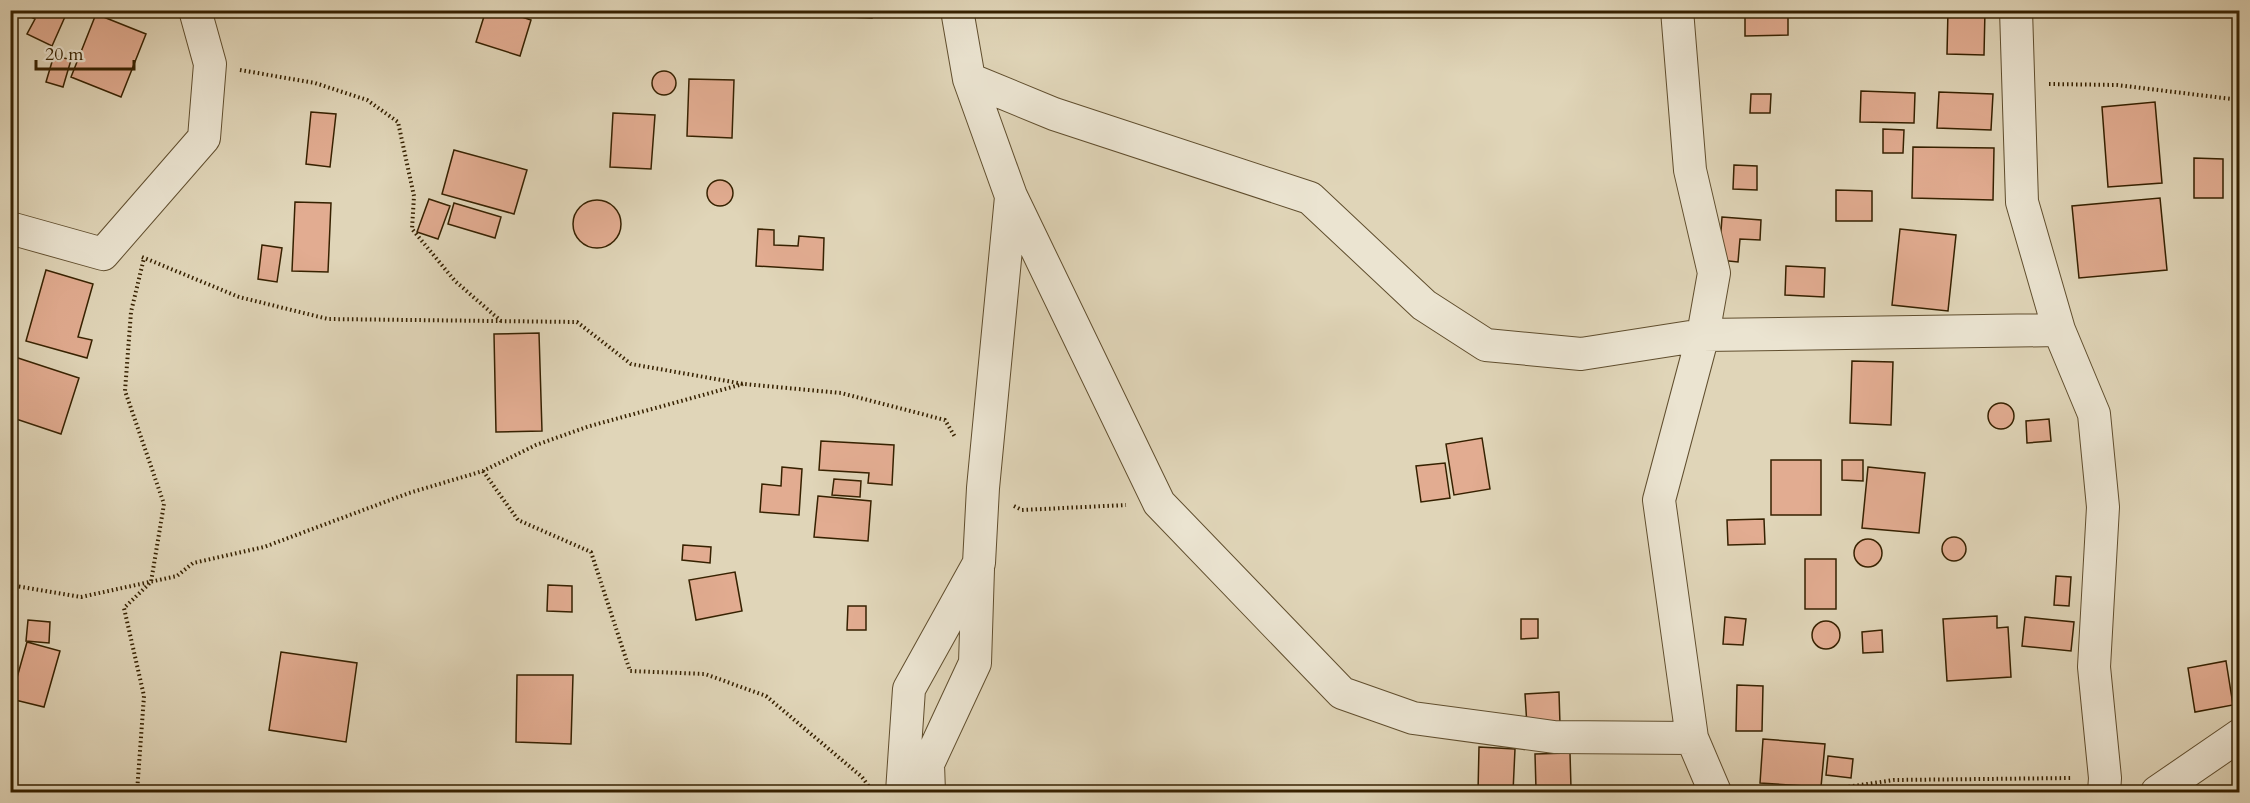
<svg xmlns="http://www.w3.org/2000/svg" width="2250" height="803" font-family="Cardo,serif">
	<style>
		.building { fill: #e2ac91; stroke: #362100; stroke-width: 1.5 }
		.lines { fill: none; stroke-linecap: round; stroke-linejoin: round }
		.minor-casing { stroke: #604e2e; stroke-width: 34 }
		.path { stroke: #362100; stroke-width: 4; stroke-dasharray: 1.5 3; stroke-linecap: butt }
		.minor { stroke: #ebe4d1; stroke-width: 32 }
	</style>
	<rect width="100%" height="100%" fill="#e0d5b8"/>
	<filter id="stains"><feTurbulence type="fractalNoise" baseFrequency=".00333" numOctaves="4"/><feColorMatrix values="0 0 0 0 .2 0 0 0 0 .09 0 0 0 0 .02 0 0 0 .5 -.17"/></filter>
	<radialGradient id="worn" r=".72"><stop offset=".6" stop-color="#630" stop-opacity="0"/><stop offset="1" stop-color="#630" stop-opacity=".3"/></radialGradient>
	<path class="building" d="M18,10H68L52,46L27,34L35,19Z
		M486,10H500L531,20L520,56L476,42Z
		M850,10H872V18L850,17Z
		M1745,10H1788V35L1745,36Z
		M1948,10H1985L1984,55L1947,54Z
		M96,14L146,34L121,97L71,77Z
		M54,55L71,60L63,87L46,82Z
		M652 83a12 12 0 1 1 24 0a12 12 0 1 1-24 0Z
		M689,79L734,80L732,138L687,136Z
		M1861,91L1915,93L1914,123L1860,122Z
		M1939,92L1993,94L1991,130L1937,128Z
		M1751,94H1771L1770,113H1750Z
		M2155,102L2162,183L2108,187L2102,107Z
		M311,112L336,114L330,167L306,164Z
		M613,113L655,115L651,169L610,167Z
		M1883,129L1904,130L1903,153H1883Z
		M1913,147L1994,148L1993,200L1912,198Z
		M454,150L527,170L514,214L442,194Z
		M2194,158L2223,159V198H2194Z
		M1734,165L1757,166V190L1733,189Z
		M707 193a13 13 0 1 1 26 0a13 13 0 1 1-26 0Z
		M1836,190L1872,191V221H1836Z
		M2160,198L2167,270L2079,278L2072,206Z
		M429,199L450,206L438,239L417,232Z
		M573 224a24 24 0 1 1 48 0a24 24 0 1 1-48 0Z
		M295,202L331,203L328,272L292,271Z
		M454,203L501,217L495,238L448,224Z
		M1722,217L1761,220L1760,240L1740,239L1738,262L1719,260Z
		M758,229L774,230V245L798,246L799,236L824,238L823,270L756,266Z
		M1900,229L1956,235L1948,311L1892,305Z
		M262,245L282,248L277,282L258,279Z
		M1786,266L1825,268L1824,297L1785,295Z
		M46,270L93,284L78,337L92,340L87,358L26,341Z
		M539,333L542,431L496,432L494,334Z
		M15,357L79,378L61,434L10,417V372Z
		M1852,361L1893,362L1891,425L1850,423Z
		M1988 416a13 13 0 1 1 26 0a13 13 0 1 1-26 0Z
		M2049,419L2051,441L2027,443L2026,421Z
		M1482,438L1490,489L1454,495L1446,444Z
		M821,441L894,445L892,485L868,483L869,473L819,470Z
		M1771,460H1821V515H1771Z
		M1842,460H1863V481L1842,480Z
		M1445,463L1450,498L1421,502L1416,466Z
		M782,467L802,469L799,515L760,512L762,484L781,486Z
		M1868,467L1925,473L1919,533L1862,528Z
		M834,479L861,481L860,497L832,495Z
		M818,496L871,501L868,541L814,537Z
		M1764,519L1765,544L1728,545L1727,520Z
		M1942 549a12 12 0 1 1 24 0a12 12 0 1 1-24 0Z
		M1854 553a14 14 0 1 1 28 0a14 14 0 1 1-28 0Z
		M683,545L711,547L710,563L682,560Z
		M1805,559H1836V609H1805Z
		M735,572L742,611L696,620L689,580Z
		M2056,576L2071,577L2069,606L2054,605Z
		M548,585L572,586V612L547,611Z
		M848,606H866V630H847Z
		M1997,616V628L2008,627L2011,677L1947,681L1943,619Z
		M1725,617L1746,619L1743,645L1723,644Z
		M2025,617L2074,622L2071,651L2022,646Z
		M1521,619H1538V638L1521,639Z
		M28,620L50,622L49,643L26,641Z
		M1812 635a14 14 0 1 1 28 0a14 14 0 1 1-28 0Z
		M1882,630L1883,652L1863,653L1862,632Z
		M27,642L60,651L44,707L11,699Z
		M281,652L357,663L346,742L269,730Z
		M2226,661L2233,705L2195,712L2188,668Z
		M517,675H573L571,744L516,742Z
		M1737,685L1763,686L1762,731H1736Z
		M1559,692L1560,725L1527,726L1525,694Z
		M1763,739L1825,744L1821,787L1760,783Z
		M1479,747L1515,749L1513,792H1478Z
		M1570,753L1571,788L1536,789L1535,754Z
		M1828,756L1853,759L1851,778L1826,775Z"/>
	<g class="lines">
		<g class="minor-casing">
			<path id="minor" d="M957,10L969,79L1011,196L1159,503L1342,693L1413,718L1554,737L1692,738
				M1677,10L1690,170L1714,273L1703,335L1659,500L1692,738L1715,792
				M2016,10L2022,202L2059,330L2094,414L2103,507L2094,667L2105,778L2104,792
				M969,79L1054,114L1310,198L1424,305L1486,345L1581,354L1703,335L2059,330
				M10,228L103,254L204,138L210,64L195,10
				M902,792L909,689L979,563L983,488L1011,197
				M929,792L928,764L975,663L978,569
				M2157,792L2240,735"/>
		</g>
		<path class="path" d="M240,70L315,83L367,100L398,122L414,196L412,229L455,281L501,321
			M2049,84L2117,85L2240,100
			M142,257L239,297L328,319L577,322L631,364L744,384L841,393L945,420L955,437
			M483,471L518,520L591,552L630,671L705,674L766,696L862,777L870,788
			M1014,506L1022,510L1126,505
			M10,585L81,597L177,576L193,563L264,547L409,493L483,471L536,445L590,426L743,384
			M137,792L144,696L124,608L151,582L164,504L125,391L131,312L144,258
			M1813,792L1894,780L2072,778"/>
		<use href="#minor" class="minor"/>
	</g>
	<rect width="2250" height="803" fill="none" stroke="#e0d5b8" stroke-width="36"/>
	<rect x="12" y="12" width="2226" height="779" fill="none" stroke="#362100" stroke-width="3"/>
	<rect x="18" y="18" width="2214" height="767" fill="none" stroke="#362100" stroke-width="1.5"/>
	<path d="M36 60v9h98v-9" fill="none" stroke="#362100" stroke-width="3"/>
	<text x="45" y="60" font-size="18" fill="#362100" stroke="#ebe4d1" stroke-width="4.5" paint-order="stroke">20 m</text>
	<rect width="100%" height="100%" filter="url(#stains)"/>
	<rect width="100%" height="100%" fill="url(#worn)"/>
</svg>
